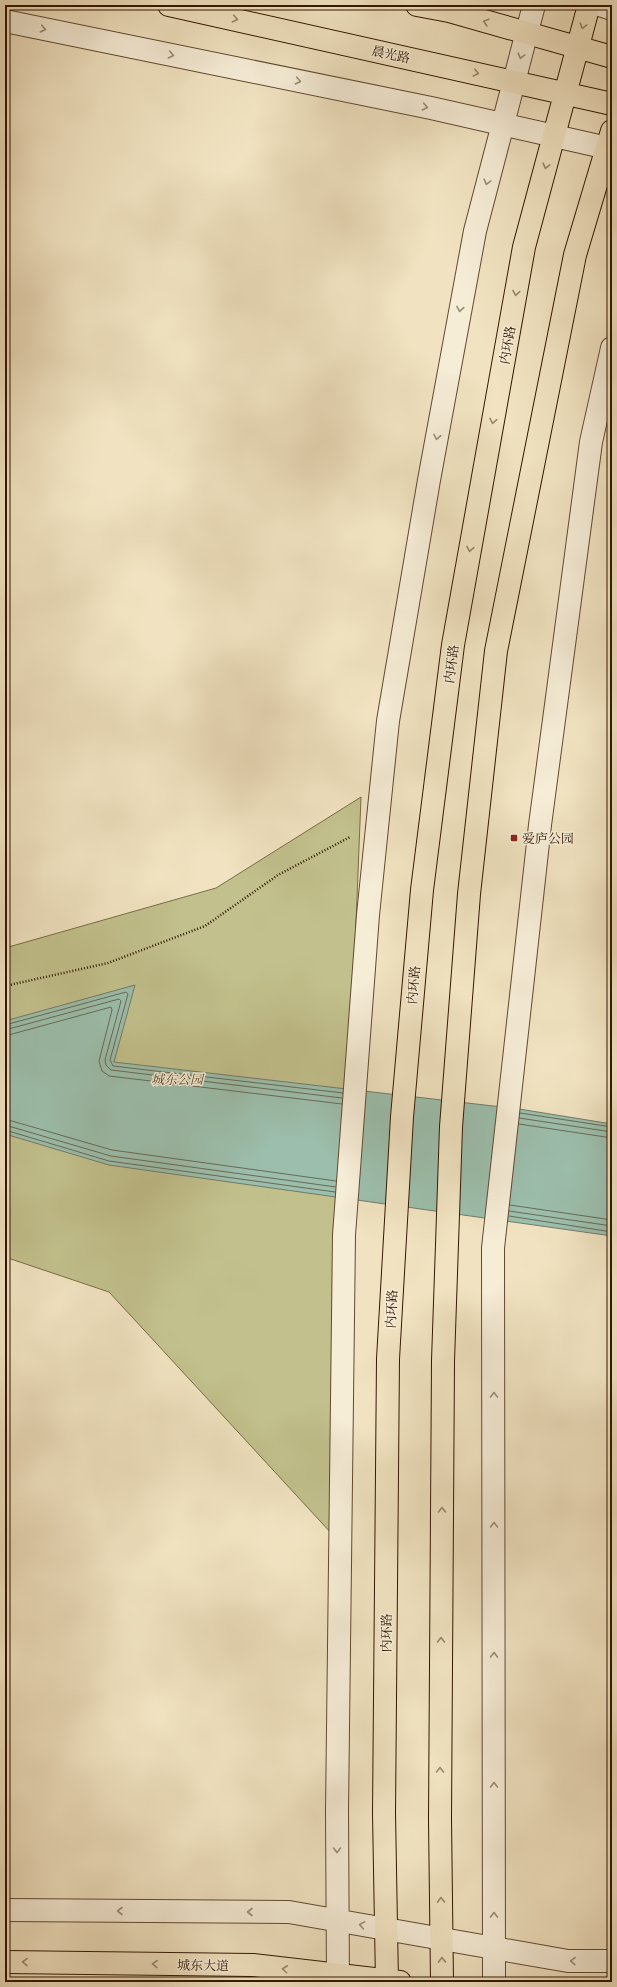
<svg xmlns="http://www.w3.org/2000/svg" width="617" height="1987" font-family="'EB Garamond','Noto Serif SC',serif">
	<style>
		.green { fill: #c2c18d; stroke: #7a6c46 }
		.water { fill: #9cbfad; stroke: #717b68 }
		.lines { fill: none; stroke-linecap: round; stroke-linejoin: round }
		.shore { stroke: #666a56; stroke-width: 1 }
		.minor-casing { stroke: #614930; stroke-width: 24 }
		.major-casing { stroke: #311600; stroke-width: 24 }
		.path { stroke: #311600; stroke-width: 2.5; stroke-dasharray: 1 2; stroke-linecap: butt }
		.minor { stroke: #f6edd7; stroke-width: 22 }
		.major { stroke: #f1e3c1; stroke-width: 22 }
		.oneway { stroke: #9b876a }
		.oneway2 { stroke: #9d8c76 }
		.poi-dot { fill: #8f2418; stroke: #f6edd7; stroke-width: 1.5 }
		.labels { text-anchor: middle; stroke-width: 3; stroke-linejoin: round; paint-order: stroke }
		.street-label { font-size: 13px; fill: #311600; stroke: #f6edd7 }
		.poi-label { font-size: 13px; fill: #311600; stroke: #f6edd7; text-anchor: start }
		.park-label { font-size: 13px; font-style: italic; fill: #5c492a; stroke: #f6edd7 }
	</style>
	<rect width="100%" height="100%" fill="#f1e3c1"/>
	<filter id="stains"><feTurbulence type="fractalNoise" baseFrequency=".005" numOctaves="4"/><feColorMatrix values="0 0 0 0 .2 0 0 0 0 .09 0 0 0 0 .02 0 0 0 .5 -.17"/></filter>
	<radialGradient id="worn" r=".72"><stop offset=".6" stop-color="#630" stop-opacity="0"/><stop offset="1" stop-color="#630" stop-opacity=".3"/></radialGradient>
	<path class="green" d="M361,797L332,1534L109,1292L5,1257V948L216,888Z"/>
	<path class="water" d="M135,985L114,1062L519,1109L612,1124V1236L109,1165L5,1134V1021Z"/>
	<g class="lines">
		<path class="shore" d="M5,1025L126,992L128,994L110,1060L113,1066L343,1093
			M5,1030L119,999L121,1001L105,1060L106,1065L111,1070L342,1098
			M5,1036L111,1007L112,1010L99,1061L102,1071L109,1076L342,1104
			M520,1113L612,1127
			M519,1118L612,1132
			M5,1119L112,1150L336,1181
			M519,1124L612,1138
			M5,1125L111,1156L336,1187
			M5,1130L109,1161L335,1192
			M510,1205L612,1220
			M509,1211L612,1226
			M509,1216L612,1232"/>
		<g class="minor-casing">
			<path id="minor" d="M600,5L612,9
				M5,21L431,108L612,149
				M5,1910L289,1912L568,1961H612
				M338,1982L337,1811L344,1235L368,915L388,721L429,480L475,231L534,5
				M494,1982L493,1248L540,825L591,442L612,348"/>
		</g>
		<g class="major-casing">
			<path id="major" d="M169,5L612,104
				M417,5L449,11L612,57
				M5,1962L253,1965L400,1982
				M387,1982L384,1813L388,1359L402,1117L422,890L453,645L524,247L589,5
				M442,1982L440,1819L443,1361L451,1127L469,894L496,651L575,255L612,131"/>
		</g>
		<path class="path" d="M5,986L108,963L205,926L278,875L350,837"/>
		<use href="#minor" class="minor"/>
		<use href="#major" class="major"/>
	</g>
	<defs><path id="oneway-chevron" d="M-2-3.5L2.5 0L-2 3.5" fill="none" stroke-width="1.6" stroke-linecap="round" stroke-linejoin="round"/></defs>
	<g class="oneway">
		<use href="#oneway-chevron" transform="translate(235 19) rotate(12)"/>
		<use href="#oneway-chevron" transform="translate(486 22) rotate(-164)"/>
		<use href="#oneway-chevron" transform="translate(583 26) rotate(105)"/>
		<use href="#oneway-chevron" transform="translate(476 73) rotate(13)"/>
		<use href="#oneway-chevron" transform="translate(546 166) rotate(105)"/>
		<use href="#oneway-chevron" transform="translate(516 293) rotate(100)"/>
		<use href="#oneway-chevron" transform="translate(493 421) rotate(100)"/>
		<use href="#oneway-chevron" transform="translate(470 549) rotate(100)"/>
		<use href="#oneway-chevron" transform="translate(442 1510) rotate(-90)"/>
		<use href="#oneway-chevron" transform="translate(441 1640) rotate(-90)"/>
		<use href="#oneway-chevron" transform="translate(440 1770) rotate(-90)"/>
		<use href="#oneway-chevron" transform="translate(441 1900) rotate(-91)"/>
		<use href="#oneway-chevron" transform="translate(442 1960) rotate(-91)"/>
		<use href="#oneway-chevron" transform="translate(25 1962) rotate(-179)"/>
		<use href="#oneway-chevron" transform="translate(155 1964) rotate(-179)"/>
		<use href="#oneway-chevron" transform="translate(285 1969) rotate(-173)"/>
	</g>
	<g class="oneway2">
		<use href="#oneway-chevron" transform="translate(43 29) rotate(12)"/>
		<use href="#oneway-chevron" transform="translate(171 55) rotate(12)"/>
		<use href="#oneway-chevron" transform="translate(521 56) rotate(105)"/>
		<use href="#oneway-chevron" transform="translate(298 81) rotate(12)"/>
		<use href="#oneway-chevron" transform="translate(425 107) rotate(12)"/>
		<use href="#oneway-chevron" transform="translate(487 182) rotate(105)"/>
		<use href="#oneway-chevron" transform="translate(460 309) rotate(100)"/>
		<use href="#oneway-chevron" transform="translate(437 437) rotate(100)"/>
		<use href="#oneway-chevron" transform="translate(494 1395) rotate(-90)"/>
		<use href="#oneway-chevron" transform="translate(494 1525) rotate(-90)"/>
		<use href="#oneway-chevron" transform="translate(494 1655) rotate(-90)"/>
		<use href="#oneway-chevron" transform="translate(494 1785) rotate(-90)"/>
		<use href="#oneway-chevron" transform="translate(337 1850) rotate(90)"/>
		<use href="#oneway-chevron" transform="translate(120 1911) rotate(-180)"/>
		<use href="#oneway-chevron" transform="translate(250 1912) rotate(-180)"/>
		<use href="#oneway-chevron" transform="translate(494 1915) rotate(-90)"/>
		<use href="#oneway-chevron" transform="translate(362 1925) rotate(-170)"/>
		<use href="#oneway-chevron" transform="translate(573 1961) rotate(-178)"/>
	</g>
	<rect class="poi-dot" x="510" y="834" width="8" height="8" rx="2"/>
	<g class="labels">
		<g class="street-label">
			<text transform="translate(391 54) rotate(12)" y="5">晨光路</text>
			<text transform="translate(507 345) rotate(-80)" y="5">内环路</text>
			<text transform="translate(451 664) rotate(-82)" y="5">内环路</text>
			<text transform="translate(413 985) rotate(-85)" y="5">内环路</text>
			<text transform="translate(391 1309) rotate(-87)" y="5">内环路</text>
			<text transform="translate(386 1633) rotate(-89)" y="5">内环路</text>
			<text transform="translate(203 1965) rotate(1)" y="5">城东大道</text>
		</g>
		<g class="poi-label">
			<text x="522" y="843">爱庐公园</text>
		</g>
		<g class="park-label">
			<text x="177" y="1084">城东公园</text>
		</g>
	</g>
	<rect width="617" height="1987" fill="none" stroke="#f1e3c1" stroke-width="20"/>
	<rect x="6" y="6" width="605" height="1975" fill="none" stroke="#311600" stroke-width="2"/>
	<rect x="10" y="10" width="597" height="1967" fill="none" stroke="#311600"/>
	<rect width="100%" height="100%" filter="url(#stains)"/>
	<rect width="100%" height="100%" fill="url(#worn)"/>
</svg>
